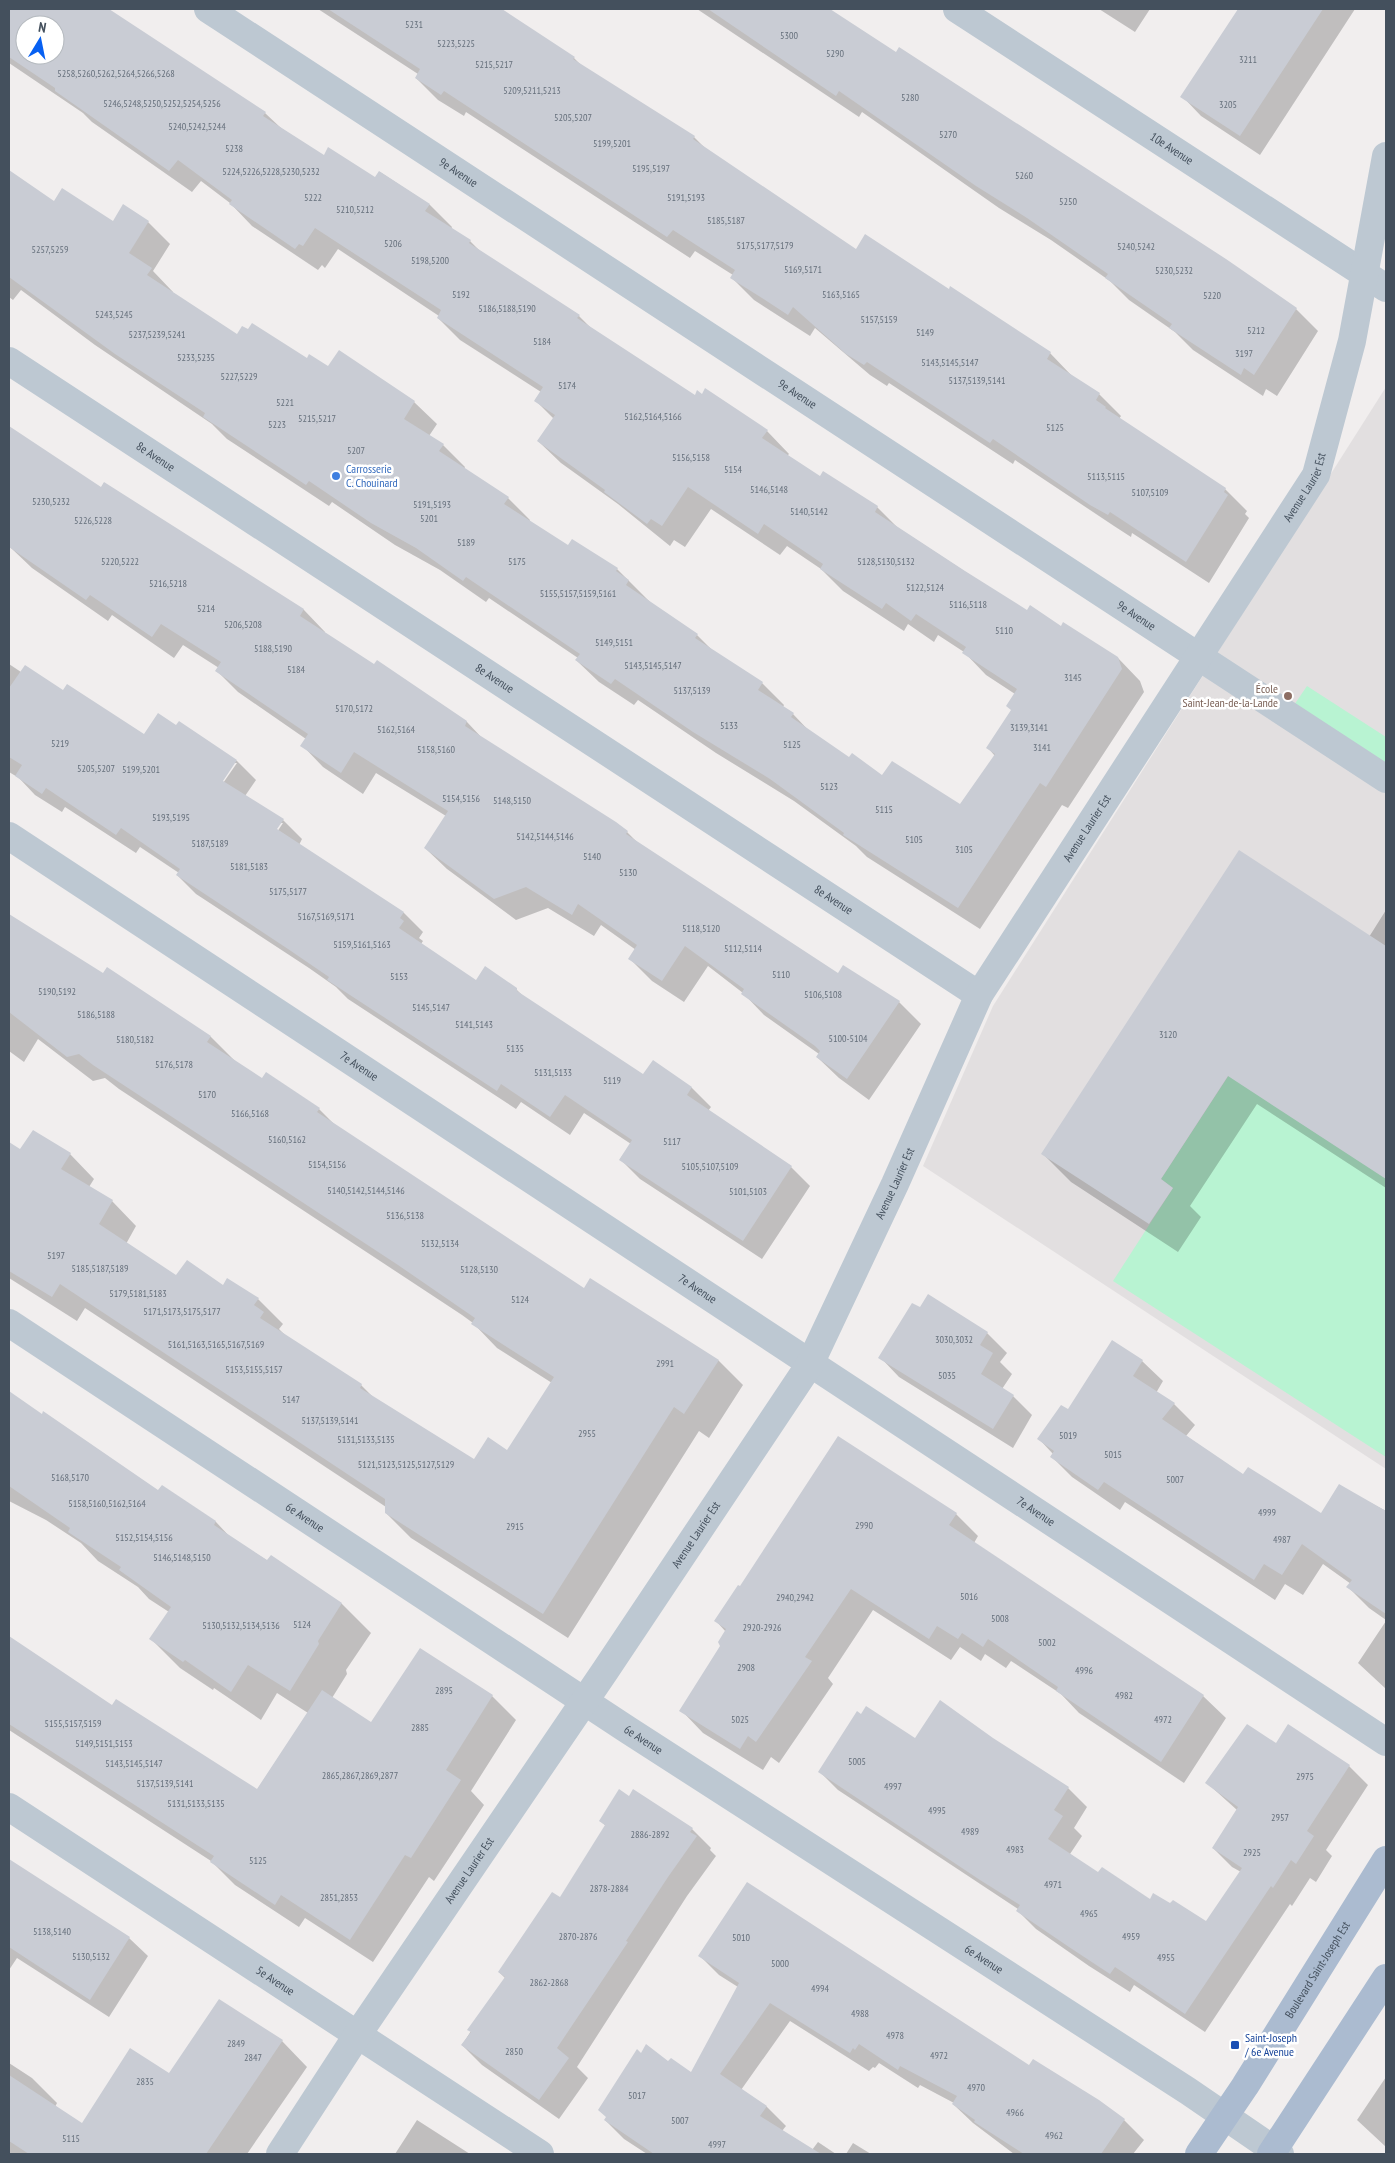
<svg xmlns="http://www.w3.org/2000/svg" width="1395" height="2163" font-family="'PT Sans Narrow',sans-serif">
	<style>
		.education { fill: #e2dfe0 }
		.green { fill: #b8f3d2 }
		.shadow { fill: #0003; fill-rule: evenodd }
		.building { fill: #c9ccd4; fill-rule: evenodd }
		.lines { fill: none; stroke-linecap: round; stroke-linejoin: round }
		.minor { stroke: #bdc8d2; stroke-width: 28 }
		.major { stroke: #abbbd0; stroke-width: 28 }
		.shop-dot { fill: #3f7fe0; stroke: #fff; stroke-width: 2 }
		.education-dot { fill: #8d6e63; stroke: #fff; stroke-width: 2 }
		.transit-dot { fill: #1a4fb4; stroke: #fff; stroke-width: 2 }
		.labels { text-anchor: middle; stroke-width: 5; stroke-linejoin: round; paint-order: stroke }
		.number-label { font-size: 10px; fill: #656f7b }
		.street-label { font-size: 12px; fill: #44505d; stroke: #fff }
		.shop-label { font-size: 12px; fill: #366cbe; stroke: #fff; text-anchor: start }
		.education-label { font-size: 12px; fill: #785e54; stroke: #fff; text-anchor: end }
		.transit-label { font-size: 12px; fill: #164399; stroke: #fff; text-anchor: start }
	</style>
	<rect width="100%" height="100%" fill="#f1eeee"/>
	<path class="education" d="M1386,387V1469L923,1166L993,1006Z"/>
	<path class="green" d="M1307,686L1386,737V774L1290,711Z
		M1257,1032L1379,1174L1386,1162V1457L1113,1281L1173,1188L1161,1179Z"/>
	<path class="shadow" d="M9,9H105L265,113L282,129L324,156L376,179L380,172L430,205L452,227L451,229L470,241L482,253L579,316L593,330L696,397L702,396L706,390L767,431L789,454L787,456L820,478L877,507L898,528L1027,612L1061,627L1118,658L1140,681L1144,692L1068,808L1062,805L980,929L867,857L856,846L794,801L716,753L638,700L634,705L599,682L576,660L578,658L489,598L486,602L440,570L395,545L332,502L329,506L227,439L212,424L95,345L21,290L13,300L9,297V172L54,203L113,223L148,222L170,244L153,271L173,292L172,293L237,335L328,367L414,402L437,424L429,436L443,445L465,467L464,469L508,498L530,520L529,522L568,547L617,569L651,603L697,635L713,651L762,683L784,705L783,707L793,714L812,734L849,759L882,777L960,805L995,756L988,748L1012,711L1015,694L986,675L964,652L938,635L934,642L908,624L904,631L843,591L821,569L787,546L780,555L711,509L685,547L674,540L670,546L618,504L561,463L538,441L554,419L535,400L541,392L460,340L438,318L439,316L338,249L325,268L322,265L318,270L252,226L230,203L201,181L192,192L92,122L83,113L9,63ZM25,25H55V55H25Z
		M318,9H475L483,14L486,9H500L574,58L581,65L694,137L706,149L856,251L950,290L951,288L1050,353L1072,376L1099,394L1121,416L1119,419L1225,489L1247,511L1245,514L1249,518L1209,583L1132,533L1131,537L1114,526L1015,460L1013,464L889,383L887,386L870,375L815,328L810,336L785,320L754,300L732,278L733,275L695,251L690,258L466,112L464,116L438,100L416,78L418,74Z
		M697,9H827L1296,309L1318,331L1277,396L1266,389L1263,396L1193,350L1175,332L1129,300L1110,281L1051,240L999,208L862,112L859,117Z
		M1099,9H1150L1135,32Z
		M1239,9H1355L1260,155L1201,116L1182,96Z
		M9,428L101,488L104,483L304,610L325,632L324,634L374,666L377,662L467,722L483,739L627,832L639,844L838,975L843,967L899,1002L921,1024L869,1100L839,1078L817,1057L819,1054L764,1015L743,993L708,966L684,1002L652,981L630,959L636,950L601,925L594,936L548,908L516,920L447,869L425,848L446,816L376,773L363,794L323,767L302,745L306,739L238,692L217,671L219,668L183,645L174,658L112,615L108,621L32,568L10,547L16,537L9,533Z
		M9,664L21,672L63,691L144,736L237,761L256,780L245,796L283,820L302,839L299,845L404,913L423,932L419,938L423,941L421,944L476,982L516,989L525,998L643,1076L653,1062L692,1088L711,1107L708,1111L791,1167L810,1186L762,1259L640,1179L620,1159L631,1144L584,1113L570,1135L521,1102L516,1109L348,999L336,987L309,968L196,894L177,875L179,873L140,847L136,853L65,807L62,812L35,795L19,778L9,772ZM234,763H237L221,786L219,785ZM280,823H283L275,835L273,834Z
		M1386,910V1188L1257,1104L1190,1206L1201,1217L1178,1252L1071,1182L1042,1153L1369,937Z
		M9,915L103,975L107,969L211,1037L236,1062L263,1080L319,1109L338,1128L584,1290L591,1280L719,1361L743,1385L709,1438L699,1431L568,1638L411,1538L386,1513V1507L85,1308L77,1321L9,1278V1144L21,1151L70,1154L94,1179L89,1187L112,1201L136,1226L126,1244L177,1277L223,1286L258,1299L283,1324L279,1329L288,1338L361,1385L374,1398L474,1461L507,1452L552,1383L497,1348L473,1323L462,1315L119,1089L105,1078L93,1081L38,1039L24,1062L9,1051Z
		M987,1333L1007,1353L1000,1362L1012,1374L1002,1389L1013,1396L1032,1415L1013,1448L899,1377L880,1357Z
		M1142,1361L1163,1381L1156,1393L1174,1404L1195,1425L1186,1436L1244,1476L1322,1515L1339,1486L1386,1511V1620L1369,1608L1348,1587L1351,1584L1323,1564L1303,1595L1285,1584L1275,1600L1125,1502L1120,1510L1072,1477L1051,1456L1053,1454L1039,1439L1068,1411Z
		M9,1393L159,1492L162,1487L216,1522L231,1538L268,1561L271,1557L342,1604L371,1633L346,1670L347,1674L332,1698L371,1723L492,1696L516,1720L471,1791L484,1805L434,1881L429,1877L373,1962L305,1918L299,1927L235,1885L211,1861L9,1730V1638L112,1707L257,1790L308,1713L277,1693L261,1720L214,1688L213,1690L180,1668L151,1639L169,1612L149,1599L138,1587L98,1561L81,1543L46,1520L9,1501Z
		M838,1438L956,1514L978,1536L974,1543L1203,1696L1226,1718L1184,1783L1079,1713L1061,1694L1011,1661L1006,1668L985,1654L981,1661L960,1647L951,1660L873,1610L828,1678L833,1684L779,1763L771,1757L763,1770L703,1733L681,1710L722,1646L726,1632L716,1621L740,1588Z
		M1386,1621V1689L1358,1663Z
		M993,1739L1068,1788L1087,1807L1074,1828L1082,1836L1070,1854L1098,1874L1150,1901L1206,1923L1241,1872L1232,1867L1213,1848L1237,1810L1207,1783L1276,1745L1349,1766L1368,1785L1326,1850L1332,1856L1316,1882L1310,1878L1292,1906L1290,1904L1205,2032L1134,1985L1130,1992L1089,1966L1036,1929L1017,1910L1018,1909L838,1790L819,1771L916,1740Z
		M629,1797L692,1829L711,1848L710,1850L716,1856L687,1896L577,2067L588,2078L559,2119L482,2065L462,2045L505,1978L499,1972L560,1899L606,1826L600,1821Z
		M9,1860L129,1938L148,1956L109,2017L17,1958L9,1970Z
		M700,1956L1029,2067L1099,2101L1124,2120L1144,2140L1133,2154H1014L973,2123L953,2104L954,2103L920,2085L918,2088L879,2063L875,2068L873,2067L869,2071L790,2021L741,2090L767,2107L786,2126L782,2131L812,2150L818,2142L836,2154H647L624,2139L605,2120L641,2055L669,2063L691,2074L738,1987L719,1975Z
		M220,2001L282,2041L307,2067L247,2154H9V2063L32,2078L57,2103L55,2107L82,2124L170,2075Z
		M1386,2077V2147L1357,2120Z
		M417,2120L470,2154H395Z
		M853,2143L871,2154H846Z"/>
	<path class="building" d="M9,9H109L266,112L263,116L324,155L328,147L375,177L379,171L430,204L425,211L471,240L469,243L580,315L577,318L695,395L697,390L702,394L705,388L768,430L762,438L820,476L823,471L878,506L875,512L965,571L1027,610L1030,605L1061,626L1063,622L1118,657L1122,669L1046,787L1040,783L958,908L843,835L844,833L770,779L693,732L615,679L611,684L575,660L580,654L466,577L463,581L416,548L371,523L309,481L306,485L203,417L205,413L115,354L9,277V170L54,201L62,188L113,221L123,204L149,221L129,253L152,268L147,275L237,334L242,326L248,329L252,323L307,358L309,354L328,366L339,350L415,401L404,419L444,444L439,451L509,497L504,504L568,545L572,539L618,568L616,571L629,580L626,585L698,634L695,638L763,682L758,690L794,713L791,717L849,757L852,753L882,775L892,761L960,804L995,754L986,748L1011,710L1006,706L1017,689L962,653L966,647L916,614L911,621L886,603L882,609L820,569L823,564L764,524L758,534L688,487L662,526L651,519L647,524L604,492L605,490L537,441L555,415L534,401L543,387L437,318L441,310L315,228L303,246L299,244L295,249L229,204L232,200L178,160L169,171L55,91V88L9,57ZM25,25H55V55H25Z
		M328,9H502L575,57L573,59L695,136L693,139L856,249L865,234L949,289L950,286L1051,352L1047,359L1100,393L1096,400L1106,407L1105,408L1226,488L1224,492L1228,495L1186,562L1110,512L1108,515L1090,505L993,439L990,443L867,362L864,365L846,354L793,307L788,315L762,298L730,278L735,270L673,230L667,237L444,91L441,95L415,78L420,69Z
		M708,9H830L896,52L899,47L1226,259L1297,308L1254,375L1244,368L1241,375L1169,328L1172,324L1105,278L1108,274L1027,218L976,186L839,91L836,96Z
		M1238,9H1323L1240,136L1180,97Z
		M9,426L101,487L104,482L304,609L300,616L374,664L377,660L467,721L465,726L616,822L628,831L626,834L838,973L843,965L900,1001L847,1079L816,1057L820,1051L815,1046L741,994L744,989L685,946L662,981L628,959L637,945L578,904L572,915L526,887L494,899L424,848L448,811L354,752L341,773L300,746L308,734L215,671L221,662L161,624L152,637L90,595L86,600L9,547Z
		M25,665L63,690L67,684L144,734L158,713L176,725L179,721L237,760L223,781L284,819L277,829L404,912L400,918L404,921L399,928L476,980L485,966L517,988V991L643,1074L653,1060L692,1087L687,1095L792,1166L743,1241L619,1160L632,1140L565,1095L550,1117L501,1084L497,1091L327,980L329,977L288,949L176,875L180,869L121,828L116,835L46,788L42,794L15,776L22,765L9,757V688Z
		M1239,850L1386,946V1179L1228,1076L1161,1179L1173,1188L1149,1224L1041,1154Z
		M9,914L103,973L107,967L211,1036L207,1042L262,1078L266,1072L320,1108L317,1112L584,1288L590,1278L719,1360L684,1414L674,1407L543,1614L385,1513V1499L60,1284L52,1297L9,1271V1142L20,1149L33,1130L71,1153L61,1169L113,1200L99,1224L176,1275L187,1260L223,1285L227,1278L259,1298L254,1305L264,1312L260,1318L362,1384L360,1388L474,1459L488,1437L507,1450L554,1377L471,1324L475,1318L398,1265L93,1065L79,1054L67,1057L9,1012Z
		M928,1294L988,1332L980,1345L993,1353L981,1374L1014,1395L993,1429L878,1358L912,1303L920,1307Z
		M1112,1340L1143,1360L1133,1376L1175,1403L1162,1419L1243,1474L1248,1467L1321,1513L1339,1484L1386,1511V1614L1346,1587L1352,1580L1302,1544L1282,1575L1264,1564L1254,1580L1104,1482L1098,1490L1050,1457L1054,1451L1037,1439L1061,1405L1068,1409Z
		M9,1391L42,1414L43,1411L158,1490L162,1485L216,1521L214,1525L267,1560L271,1555L342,1603L318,1641L319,1644L290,1691L248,1665L231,1692L185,1660L183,1662L149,1639L171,1607L119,1570L121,1567L68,1532L70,1528L9,1486Z
		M838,1436L957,1513L949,1525L1204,1695L1161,1762L1056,1691L1058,1687L988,1639L983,1647L962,1633L958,1639L937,1626L929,1639L851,1589L805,1657L812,1661L756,1742L748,1736L740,1749L679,1711L720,1646L718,1642L726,1629L714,1621L738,1585L740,1586Z
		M9,1636L112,1705L116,1699L257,1789L322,1690L371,1722L420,1648L493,1695L446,1770L461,1780L411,1858L405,1855L350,1940L281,1895L275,1905L210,1862L214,1856L9,1724Z
		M940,1700L993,1738L1069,1787L1054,1810L1063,1816L1048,1839L1098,1872L1102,1867L1150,1899L1153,1893L1170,1903L1173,1900L1206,1921L1242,1868L1212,1848L1238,1807L1205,1783L1247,1724L1276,1743L1288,1724L1350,1765L1307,1831L1314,1836L1296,1864L1291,1860L1273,1888L1271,1886L1185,2014L1115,1967L1110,1974L1069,1947L1016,1911L1020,1905L980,1880L818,1772L857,1711L861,1714L866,1706L915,1738Z
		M619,1789L629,1796L633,1789L693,1828L690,1832L697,1836L668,1877L626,1941L628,1942L557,2048L569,2058L539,2100L461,2045L471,2032L467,2030L505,1977L498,1972L552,1892L560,1897L605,1825L599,1821Z
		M9,1859L130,1937L90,2000L9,1947Z
		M747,1882L1029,2065L1033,2059L1099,2100L1125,2119L1101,2154H1024L974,2122L975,2120L952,2104L957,2096L900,2066L898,2070L859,2044L855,2050L853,2048L850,2053L770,2003L720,2074L767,2106L760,2116L821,2154H654L604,2120L606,2117L598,2110L637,2049L641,2053L646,2044L668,2061L671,2058L691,2072L739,1983L698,1956Z
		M219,1999L283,2040L206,2154H29L9,2141V2075L82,2123L130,2048L169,2073Z"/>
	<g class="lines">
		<g class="minor">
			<path id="s1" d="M208,9L1386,779"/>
			<path id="s2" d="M957,9L1386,288"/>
			<path id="s3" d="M9,361L979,995"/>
			<path id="s4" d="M9,836L1386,1742"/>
			<path id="s5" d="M9,1323L628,1730L1188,2091L1280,2154"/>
			<path id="s6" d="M9,1807L540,2154"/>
			<path id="s7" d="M280,2154L358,2034L605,1671L810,1364L895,1184L979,995L1316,475L1352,341L1386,156"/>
		</g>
		<g class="major">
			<path id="s8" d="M1199,2154L1245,2086L1386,1860"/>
			<path d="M1271,2154L1386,1978"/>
		</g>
	</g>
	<circle class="shop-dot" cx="336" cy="476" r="5"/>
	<circle class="education-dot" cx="1288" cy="696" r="5"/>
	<rect class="transit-dot" x="1230" y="2040" width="10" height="10" rx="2.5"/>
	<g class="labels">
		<g class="number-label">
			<text x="414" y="28">5231</text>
			<text x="789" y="39">5300</text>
			<text x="456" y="47">5223,5225</text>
			<text x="835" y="57">5290</text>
			<text x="1248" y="63">3211</text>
			<text x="494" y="68">5215,5217</text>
			<text x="116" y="77">5258,5260,5262,5264,5266,5268</text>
			<text x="532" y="94">5209,5211,5213</text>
			<text x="910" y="101">5280</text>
			<text x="162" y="107">5246,5248,5250,5252,5254,5256</text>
			<text x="1228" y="108">3205</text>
			<text x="573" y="121">5205,5207</text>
			<text x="197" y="130">5240,5242,5244</text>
			<text x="948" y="138">5270</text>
			<text x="612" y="147">5199,5201</text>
			<text x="234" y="152">5238</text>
			<text x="651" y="172">5195,5197</text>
			<text x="271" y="175">5224,5226,5228,5230,5232</text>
			<text x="1024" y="179">5260</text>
			<text x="313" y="201">5222</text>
			<text x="686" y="201">5191,5193</text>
			<text x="1068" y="205">5250</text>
			<text x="355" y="213">5210,5212</text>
			<text x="726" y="224">5185,5187</text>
			<text x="393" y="247">5206</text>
			<text x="765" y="249">5175,5177,5179</text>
			<text x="1136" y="250">5240,5242</text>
			<text x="50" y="253">5257,5259</text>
			<text x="430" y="264">5198,5200</text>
			<text x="803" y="273">5169,5171</text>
			<text x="1174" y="274">5230,5232</text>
			<text x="461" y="298">5192</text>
			<text x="841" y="298">5163,5165</text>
			<text x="1212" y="299">5220</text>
			<text x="507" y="312">5186,5188,5190</text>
			<text x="114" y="318">5243,5245</text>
			<text x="879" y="323">5157,5159</text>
			<text x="1256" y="334">5212</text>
			<text x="925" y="336">5149</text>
			<text x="157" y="338">5237,5239,5241</text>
			<text x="542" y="345">5184</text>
			<text x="1244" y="357">3197</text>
			<text x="196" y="361">5233,5235</text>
			<text x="950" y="366">5143,5145,5147</text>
			<text x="239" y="380">5227,5229</text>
			<text x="977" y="384">5137,5139,5141</text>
			<text x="567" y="389">5174</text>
			<text x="285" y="406">5221</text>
			<text x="653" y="420">5162,5164,5166</text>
			<text x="317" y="422">5215,5217</text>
			<text x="277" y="428">5223</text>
			<text x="1055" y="431">5125</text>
			<text x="356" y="454">5207</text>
			<text x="691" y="461">5156,5158</text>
			<text x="733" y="473">5154</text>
			<text x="1106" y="480">5113,5115</text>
			<text x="769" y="493">5146,5148</text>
			<text x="1150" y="496">5107,5109</text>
			<text x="51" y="505">5230,5232</text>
			<text x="432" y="508">5191,5193</text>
			<text x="809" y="515">5140,5142</text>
			<text x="429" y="522">5201</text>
			<text x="93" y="524">5226,5228</text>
			<text x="466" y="546">5189</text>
			<text x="120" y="565">5220,5222</text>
			<text x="517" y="565">5175</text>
			<text x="886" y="565">5128,5130,5132</text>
			<text x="168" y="587">5216,5218</text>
			<text x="925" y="591">5122,5124</text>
			<text x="578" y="597">5155,5157,5159,5161</text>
			<text x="968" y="608">5116,5118</text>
			<text x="206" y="612">5214</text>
			<text x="243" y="628">5206,5208</text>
			<text x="1004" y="634">5110</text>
			<text x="614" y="646">5149,5151</text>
			<text x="273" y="652">5188,5190</text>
			<text x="653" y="669">5143,5145,5147</text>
			<text x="296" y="673">5184</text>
			<text x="1073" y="681">3145</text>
			<text x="692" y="694">5137,5139</text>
			<text x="354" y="712">5170,5172</text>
			<text x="729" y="729">5133</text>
			<text x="1029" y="731">3139,3141</text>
			<text x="396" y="733">5162,5164</text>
			<text x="60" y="747">5219</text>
			<text x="792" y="748">5125</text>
			<text x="1042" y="751">3141</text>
			<text x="436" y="753">5158,5160</text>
			<text x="96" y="772">5205,5207</text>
			<text x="141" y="773">5199,5201</text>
			<text x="829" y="790">5123</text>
			<text x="461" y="802">5154,5156</text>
			<text x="512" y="804">5148,5150</text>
			<text x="884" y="813">5115</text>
			<text x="171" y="821">5193,5195</text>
			<text x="545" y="840">5142,5144,5146</text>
			<text x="914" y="843">5105</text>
			<text x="210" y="847">5187,5189</text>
			<text x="964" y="853">3105</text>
			<text x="592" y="860">5140</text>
			<text x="249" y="870">5181,5183</text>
			<text x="628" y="876">5130</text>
			<text x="288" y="895">5175,5177</text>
			<text x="326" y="920">5167,5169,5171</text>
			<text x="701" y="932">5118,5120</text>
			<text x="362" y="948">5159,5161,5163</text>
			<text x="743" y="952">5112,5114</text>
			<text x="781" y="978">5110</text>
			<text x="399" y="980">5153</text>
			<text x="57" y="995">5190,5192</text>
			<text x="823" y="998">5106,5108</text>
			<text x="431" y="1011">5145,5147</text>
			<text x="96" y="1018">5186,5188</text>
			<text x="474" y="1028">5141,5143</text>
			<text x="1168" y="1038">3120</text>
			<text x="848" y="1042">5100-5104</text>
			<text x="135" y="1043">5180,5182</text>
			<text x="515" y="1052">5135</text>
			<text x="174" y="1068">5176,5178</text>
			<text x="553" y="1076">5131,5133</text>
			<text x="612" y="1084">5119</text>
			<text x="207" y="1098">5170</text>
			<text x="250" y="1117">5166,5168</text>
			<text x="287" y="1143">5160,5162</text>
			<text x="672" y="1145">5117</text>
			<text x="327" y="1168">5154,5156</text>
			<text x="710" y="1170">5105,5107,5109</text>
			<text x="366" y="1194">5140,5142,5144,5146</text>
			<text x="748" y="1195">5101,5103</text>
			<text x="405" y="1219">5136,5138</text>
			<text x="440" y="1247">5132,5134</text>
			<text x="56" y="1259">5197</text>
			<text x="100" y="1272">5185,5187,5189</text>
			<text x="479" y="1273">5128,5130</text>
			<text x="138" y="1297">5179,5181,5183</text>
			<text x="520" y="1303">5124</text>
			<text x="182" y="1315">5171,5173,5175,5177</text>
			<text x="954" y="1343">3030,3032</text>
			<text x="216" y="1348">5161,5163,5165,5167,5169</text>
			<text x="665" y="1367">2991</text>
			<text x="254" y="1373">5153,5155,5157</text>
			<text x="947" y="1379">5035</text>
			<text x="291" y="1403">5147</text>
			<text x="330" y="1424">5137,5139,5141</text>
			<text x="587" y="1437">2955</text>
			<text x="1068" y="1439">5019</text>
			<text x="366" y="1443">5131,5133,5135</text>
			<text x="1113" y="1458">5015</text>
			<text x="406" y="1468">5121,5123,5125,5127,5129</text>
			<text x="70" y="1481">5168,5170</text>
			<text x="1175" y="1483">5007</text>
			<text x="107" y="1507">5158,5160,5162,5164</text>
			<text x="1267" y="1516">4999</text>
			<text x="864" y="1529">2990</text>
			<text x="515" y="1530">2915</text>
			<text x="144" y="1541">5152,5154,5156</text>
			<text x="1282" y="1543">4987</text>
			<text x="182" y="1561">5146,5148,5150</text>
			<text x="969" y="1600">5016</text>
			<text x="795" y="1601">2940,2942</text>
			<text x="1000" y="1622">5008</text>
			<text x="302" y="1628">5124</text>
			<text x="241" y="1629">5130,5132,5134,5136</text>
			<text x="762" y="1631">2920-2926</text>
			<text x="1047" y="1646">5002</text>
			<text x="746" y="1671">2908</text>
			<text x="1084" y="1674">4996</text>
			<text x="444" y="1694">2895</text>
			<text x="1124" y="1699">4982</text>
			<text x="740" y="1723">5025</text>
			<text x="1163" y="1723">4972</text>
			<text x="73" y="1727">5155,5157,5159</text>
			<text x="420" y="1731">2885</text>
			<text x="104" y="1747">5149,5151,5153</text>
			<text x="857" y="1765">5005</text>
			<text x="134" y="1767">5143,5145,5147</text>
			<text x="360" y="1779">2865,2867,2869,2877</text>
			<text x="1305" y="1780">2975</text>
			<text x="165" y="1787">5137,5139,5141</text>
			<text x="893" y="1790">4997</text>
			<text x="196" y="1807">5131,5133,5135</text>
			<text x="937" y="1814">4995</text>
			<text x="1280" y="1821">2957</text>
			<text x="970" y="1835">4989</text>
			<text x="650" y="1838">2886-2892</text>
			<text x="1015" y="1853">4983</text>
			<text x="1252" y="1856">2925</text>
			<text x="258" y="1864">5125</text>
			<text x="1053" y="1888">4971</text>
			<text x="609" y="1892">2878-2884</text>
			<text x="339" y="1901">2851,2853</text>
			<text x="1089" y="1917">4965</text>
			<text x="52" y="1935">5138,5140</text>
			<text x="578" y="1940">2870-2876</text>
			<text x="1131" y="1940">4959</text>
			<text x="741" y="1941">5010</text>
			<text x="91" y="1960">5130,5132</text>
			<text x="1166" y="1961">4955</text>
			<text x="780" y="1967">5000</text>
			<text x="549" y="1986">2862-2868</text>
			<text x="820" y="1992">4994</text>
			<text x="860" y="2017">4988</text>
			<text x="895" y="2039">4978</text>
			<text x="236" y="2047">2849</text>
			<text x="514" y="2055">2850</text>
			<text x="939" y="2059">4972</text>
			<text x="253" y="2061">2847</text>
			<text x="145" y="2085">2835</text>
			<text x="976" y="2091">4970</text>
			<text x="637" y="2099">5017</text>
			<text x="1015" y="2116">4966</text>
			<text x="680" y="2124">5007</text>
			<text x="1054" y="2139">4962</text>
			<text x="71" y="2142">5115</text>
			<text x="717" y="2148">4997</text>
		</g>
		<g class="street-label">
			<text dy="4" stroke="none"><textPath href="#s2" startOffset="256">10e Avenue</textPath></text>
			<text dy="4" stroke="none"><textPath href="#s1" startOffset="299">9e Avenue</textPath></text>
			<text dy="4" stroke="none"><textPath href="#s1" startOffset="704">9e Avenue</textPath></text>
			<text dy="4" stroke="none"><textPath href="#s3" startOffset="175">8e Avenue</textPath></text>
			<text dy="4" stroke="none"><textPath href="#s7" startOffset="1961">Avenue Laurier Est</textPath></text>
			<text dy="4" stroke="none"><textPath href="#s1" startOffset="1109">9e Avenue</textPath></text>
			<text dy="4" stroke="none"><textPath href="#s3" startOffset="580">8e Avenue</textPath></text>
			<text dy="4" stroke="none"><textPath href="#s7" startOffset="1556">Avenue Laurier Est</textPath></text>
			<text dy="4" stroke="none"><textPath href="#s3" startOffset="985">8e Avenue</textPath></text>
			<text dy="4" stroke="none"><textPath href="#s4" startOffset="419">7e Avenue</textPath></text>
			<text dy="4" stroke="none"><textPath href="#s7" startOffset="1151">Avenue Laurier Est</textPath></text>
			<text dy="4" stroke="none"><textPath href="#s4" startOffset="824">7e Avenue</textPath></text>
			<text dy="4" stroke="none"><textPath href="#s4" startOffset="1229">7e Avenue</textPath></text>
			<text dy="4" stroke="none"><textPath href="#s5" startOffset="354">6e Avenue</textPath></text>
			<text dy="4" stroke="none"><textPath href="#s7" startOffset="746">Avenue Laurier Est</textPath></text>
			<text dy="4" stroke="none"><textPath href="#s5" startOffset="759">6e Avenue</textPath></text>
			<text dy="4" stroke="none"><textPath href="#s7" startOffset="341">Avenue Laurier Est</textPath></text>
			<text dy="4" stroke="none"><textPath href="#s5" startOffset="1164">6e Avenue</textPath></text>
			<text dy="4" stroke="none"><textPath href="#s8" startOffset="219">Boulevard Saint-Joseph Est</textPath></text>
			<text dy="4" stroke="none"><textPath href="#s6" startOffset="318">5e Avenue</textPath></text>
		</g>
		<g class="shop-label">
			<text x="346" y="473">Carrosserie<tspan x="346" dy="14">C. Chouinard</tspan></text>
		</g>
		<g class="education-label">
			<text x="1278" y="693">École<tspan x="1278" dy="14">Saint-Jean-de-la-Lande</tspan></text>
		</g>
		<g class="transit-label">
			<text x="1245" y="2042">Saint-Joseph<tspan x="1245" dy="14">/ 6e Avenue</tspan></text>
		</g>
	</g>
	<rect width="1395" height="2163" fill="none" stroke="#44505d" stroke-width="20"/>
	<g transform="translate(40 40) rotate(10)"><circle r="24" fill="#ffffff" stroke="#b4b9be"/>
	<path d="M0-4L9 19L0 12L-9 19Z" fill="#0760f2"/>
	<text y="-8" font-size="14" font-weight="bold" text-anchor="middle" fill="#44505d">N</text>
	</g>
</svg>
